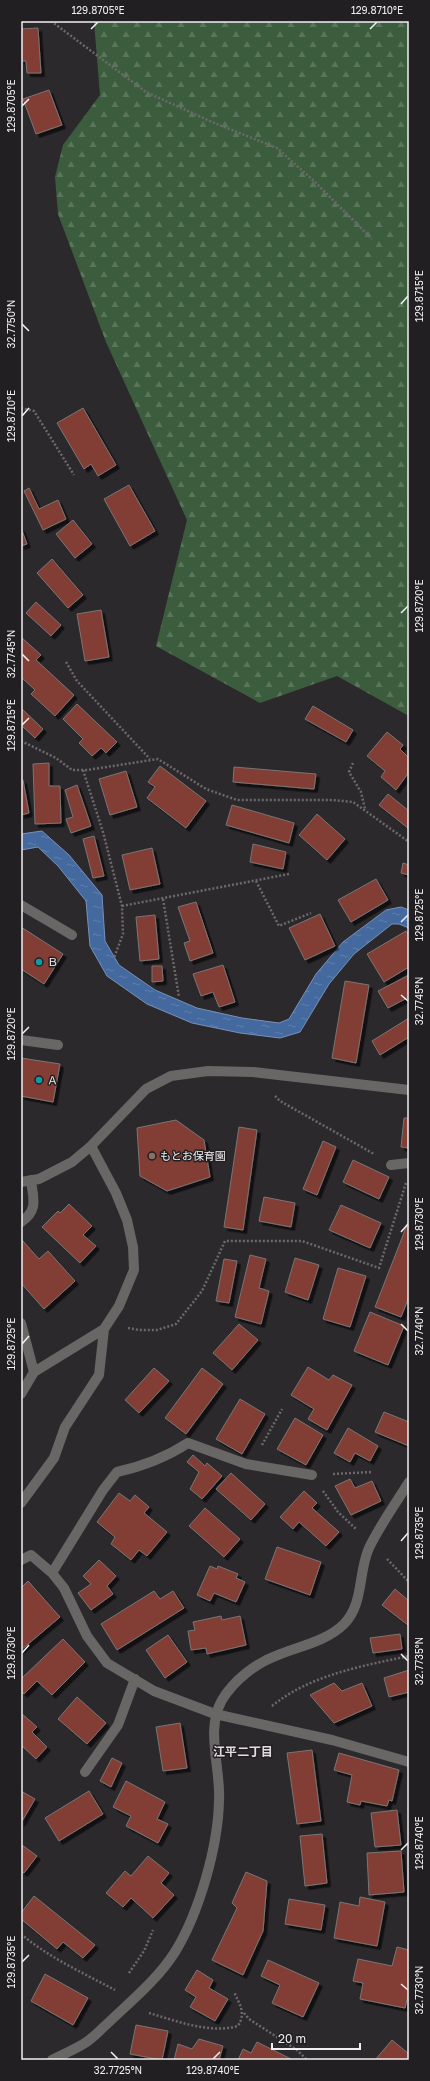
<svg xmlns="http://www.w3.org/2000/svg" width="430" height="2081" font-family="'Golos Text','Noto Sans JP',sans-serif">
	<style>
		.forest { fill: url(#forest-firs) }
		.water { fill: url(#water-ripples); stroke: #7891b8 }
		.building { fill: #823d35; stroke: #7b7574; filter: url(#shadow) }
		.lines { fill: none; stroke-linecap: round; stroke-linejoin: round }
		.path { stroke: #6c696c; stroke-width: 2.5; stroke-dasharray: 2 2; stroke-linecap: butt }
		.service { stroke: #696666; stroke-width: 10 }
		.minor { stroke: #696666; stroke-width: 10 }
		.ticks { fill: none; stroke: #f1eff1; stroke-width: 1.5 }
		.culture-dot { fill: #0f9aa8; stroke: #221f22; stroke-width: 1.5 }
		.education-dot { fill: #8d6e63; stroke: #221f22; stroke-width: 1.5 }
		.labels { text-anchor: middle; stroke-width: 3; stroke-linejoin: round; paint-order: stroke }
		.poi-label { font-size: 11px; fill: #f1eff1; stroke: #221f22; text-anchor: start }
		.neighbourhood-label { font-size: 12px; font-weight: bold; fill: #e0dce0; stroke: #221f22 }
		.neatline { fill: none; stroke: #f1eff1; stroke-width: 1.5 }
		.ticks-label { font-size: 10px; text-anchor: middle; fill: #f1eff1 }
	</style>
	<defs>
		<pattern id="forest-firs" width="22" height="20" patternUnits="userSpaceOnUse"><rect width="22" height="20" fill="#3c5d3d"/><path d="M5 1l3.5 6h-7zM16 11l3.5 6h-7z" fill="#59755a"/></pattern>
		<pattern id="water-ripples" width="26" height="14" patternUnits="userSpaceOnUse"><rect width="26" height="14" fill="#44699f"/><path d="M2 4q2-2 4 0t4 0M15 11q2-2 4 0t4 0" fill="none" stroke="#5f7fad"/></pattern>
		<filter id="shadow"><feDropShadow dx="3.5" dy="3.5" stdDeviation="0" flood-color="#0009"/></filter>
	</defs>
	<rect width="100%" height="100%" fill="#2c292c"/>
	<path class="forest" d="M94,21H409V716L337,676L260,703L156,646L187,520L106,342L58,214L55,177L63,145L100,95Z"/>
	<path class="water" d="M42,831L69,855L102,895L105,941L119,965L155,990L197,1008L242,1018L279,1023L289,1019L316,974L343,942L386,910L401,907L409,910V928L399,924H392L354,954L329,984L300,1032L280,1038L240,1033L192,1023L147,1004L107,976L90,946L86,901L58,866L38,847L21,850V834Z"/>
	<path class="building" d="M38,28L41,73H27L26,61H21V29Z
		M49,90L62,125L36,134L23,99Z
		M83,408L116,465L98,476L91,464L84,469L57,423Z
		M129,485L155,531L130,546L104,499Z
		M29,488L39,509L58,500L66,519L43,530L24,491Z
		M73,520L92,544L75,558L56,534Z
		M21,528L27,544L21,546Z
		M52,559L83,595L68,608L37,573Z
		M36,602L61,625L51,636L26,613Z
		M101,610L109,657L85,661L77,614Z
		M21,637L41,655L36,660L74,695L55,716L31,694L35,690L21,677Z
		M77,704L117,742L106,753L101,748L92,756L79,743L83,739L63,719Z
		M313,706L353,730L346,742L305,719Z
		M21,708L43,729L35,738L21,725Z
		M387,732L403,745L400,749L409,758V772L396,790L381,777L385,771L367,756Z
		M49,763V786H60L61,823L35,824L33,764Z
		M160,766L206,801L186,828L147,798L155,787L148,782Z
		M234,767L316,774L314,789L233,782Z
		M126,771L137,807L110,815L99,779Z
		M21,780H23L29,813L21,815Z
		M77,785L91,826L71,833L66,819L73,817L65,790Z
		M388,794L409,811V829L379,805Z
		M232,805L294,823L289,843L226,825Z
		M317,814L345,839L327,860L299,835Z
		M94,836L104,876L93,878L83,839Z
		M253,844L286,852L283,869L250,862Z
		M152,848L160,884L130,890L122,855Z
		M403,863L409,865V875L401,873Z
		M376,879L388,900L351,922L338,900Z
		M196,902L213,953L190,961L184,943L190,941L178,907Z
		M320,914L335,946L305,960L289,928Z
		M155,915L159,959L140,961L136,917Z
		M21,927L63,954L44,984L21,969Z
		M406,931L409,936V967L384,982L367,954Z
		M223,965L235,1002L219,1007L213,992L201,996L193,974Z
		M152,966H162L163,981L152,982Z
		M409,975V997L388,1008L378,991Z
		M345,981L369,985L356,1063L332,1058Z
		M409,1018V1037L380,1055L372,1041Z
		M21,1058L60,1064L53,1102L21,1096Z
		M404,1118H409V1148L401,1147Z
		M176,1120L204,1140L210,1177L167,1191L140,1176L137,1128Z
		M239,1127L257,1130L243,1230L224,1227Z
		M323,1141L336,1147L317,1195L303,1189Z
		M353,1160L389,1177L379,1199L343,1182Z
		M264,1197L295,1203L291,1227L259,1221Z
		M69,1204L92,1226L83,1235L96,1246L80,1263L42,1227L58,1211L60,1213Z
		M341,1205L381,1223L370,1248L329,1230Z
		M409,1220V1297L401,1317L375,1307Z
		M22,1240L39,1259L48,1251L75,1281L44,1309L21,1283Z
		M250,1255L266,1259L259,1288L269,1291L261,1324L235,1317Z
		M295,1258L319,1265L308,1300L285,1292Z
		M224,1259L237,1261L229,1303L216,1301Z
		M338,1268L366,1276L350,1327L323,1319Z
		M370,1312L404,1326L388,1365L354,1351Z
		M239,1324L258,1340L232,1370L213,1353Z
		M308,1367L329,1380L333,1375L352,1385L327,1430L308,1419L314,1409L291,1395Z
		M154,1368L169,1381L139,1413L125,1400Z
		M202,1368L223,1384L186,1434L165,1418Z
		M240,1399L265,1414L242,1454L216,1439Z
		M384,1412L409,1422V1446L375,1432Z
		M295,1418L323,1435L306,1465L277,1449Z
		M348,1428L378,1446L370,1461L355,1453L350,1462L334,1453Z
		M193,1455L205,1466L207,1463L222,1476L202,1499L190,1489L199,1472L187,1462Z
		M231,1473L265,1504L251,1520L216,1489Z
		M350,1479L355,1488L372,1481L381,1501L351,1515L335,1486Z
		M304,1491L317,1503L312,1508L339,1532L326,1546L299,1522L293,1529L280,1517Z
		M119,1493L130,1501L135,1495L149,1507L144,1513L167,1532L147,1556L139,1550L131,1560L111,1544L115,1537L97,1522Z
		M205,1508L240,1539L224,1557L189,1526Z
		M277,1547L321,1562L310,1595L265,1579Z
		M99,1560L116,1576L107,1586L113,1594L91,1610L78,1593L91,1584L83,1576Z
		M210,1566L217,1569L218,1566L238,1574L236,1578L245,1582L236,1602L214,1593L210,1601L197,1595Z
		M28,1581L60,1617L21,1650V1588Z
		M395,1589L409,1601V1626L382,1605Z
		M154,1591L160,1599L173,1591L184,1608L117,1650L101,1624Z
		M221,1616L222,1620L240,1616L246,1645L207,1654L206,1648L191,1650L188,1631L195,1630L193,1622Z
		M400,1634L402,1649L373,1653L370,1638Z
		M168,1635L187,1662L165,1678L146,1650Z
		M63,1639L85,1662L52,1695L37,1681L24,1694L21,1691V1679Z
		M409,1670V1692L389,1697L384,1678Z
		M334,1683L342,1691L362,1683L372,1706L334,1723L310,1695Z
		M77,1697L106,1723L87,1744L58,1719Z
		M21,1713L37,1727L32,1732L47,1747L36,1759L21,1745Z
		M180,1723L187,1768L163,1771L156,1727Z
		M312,1750L321,1821L297,1824L287,1753Z
		M339,1753L399,1770L392,1801L389,1800L387,1806L361,1801L360,1805L347,1802L352,1775L334,1770Z
		M112,1758L122,1763L111,1787L100,1781Z
		M126,1781L165,1802L157,1819L168,1824L158,1843L126,1826L131,1816L113,1807Z
		M21,1791L35,1799L21,1823Z
		M89,1791L103,1814L59,1841L45,1818Z
		M397,1810L401,1845L375,1847L371,1813Z
		M322,1834L327,1883L305,1886L300,1836Z
		M22,1845L37,1856L24,1873L21,1871Z
		M401,1851L404,1892L369,1895L367,1853Z
		M148,1856L169,1873L161,1883L174,1895L153,1918L131,1898L123,1907L106,1893L125,1871L131,1876Z
		M246,1872L267,1881L263,1931L243,1975L212,1960L237,1908L232,1903Z
		M34,1896L95,1945L83,1958L63,1942L57,1949L21,1919V1913Z
		M360,1897L385,1902L377,1946L334,1938L340,1902L359,1906Z
		M289,1899L325,1905L321,1930L285,1924Z
		M397,1947L409,1950V1991L405,2008L360,1999L363,1983L353,1981L358,1959L392,1966Z
		M268,1960L319,1983L303,2017L272,2003L280,1985L261,1976Z
		M197,1970L213,1980L209,1988L228,1999L215,2021L190,2007L196,1997L185,1990Z
		M45,1974L88,1998L73,2025L31,2001Z
		M136,2025L168,2031L162,2060L130,2054Z
		M199,2039L223,2046L219,2060H174L178,2044L192,2049Z
		M392,2040L409,2054V2060H375Z
		M257,2042L291,2059V2060H238L243,2049L251,2053Z"/>
	<g class="lines">
		<path class="path" d="M51,21L146,92L212,122L277,148L314,181L372,239
			M21,408L34,411L74,475
			M66,662L77,681L150,759
			M21,741L56,758L72,770H87L158,759L206,789L237,800H332L353,802L409,842
			M353,763L349,772L361,792L365,809
			M83,770L103,832L122,906L123,934L114,958
			M256,881L279,926L311,913
			M163,899L179,997
			M122,906L289,874
			M275,1096L280,1101L374,1154
			M128,1328L139,1330H157L176,1324L202,1291L225,1241H302L379,1268L406,1183
			M262,1445L282,1409
			M333,1474L372,1472
			M323,1491L338,1512L356,1529
			M387,1559L409,1582
			M272,1706C310,1675 362,1666 409,1656
			M21,1934C48,1957 83,1973 115,1990
			M129,1973L144,1951L153,1930
			M149,2013C177,2021 209,2034 238,2026C246,2013 240,2005 234,1992
			M244,2013L249,2019L297,2050L307,2060"/>
		<path class="service" d="M21,905L72,935
			M21,1040L58,1045"/>
		<path class="minor" d="M391,1165L409,1163
			M21,1182L39,1179L72,1162L91,1146L146,1089L171,1076L208,1071L253,1072L409,1090
			M21,1222C39,1210 33,1198 31,1180
			M21,1323L34,1372
			M21,1394L34,1372L104,1329L119,1306L134,1270L133,1247L127,1220L116,1193L91,1146
			M21,1503L54,1458L65,1427L99,1375L104,1329
			M21,1560L31,1555L52,1573L64,1588L87,1636L107,1663L154,1691L215,1714L332,1740L409,1762
			M52,1573L103,1490L117,1472C144,1466 165,1458 188,1443L246,1464L312,1475
			M85,1772L118,1725L135,1679
			M52,2060C63,2054 74,2050 85,2043C93,2038 100,2030 107,2024C130,2002 158,1979 175,1952C199,1913 218,1847 219,1801C221,1768 205,1730 222,1700C234,1680 256,1663 278,1655C300,1646 327,1641 344,1624C364,1604 358,1572 369,1548C380,1525 396,1503 409,1482"/>
	</g>
	<path class="ticks" d="M91,29L98,22M370,29L377,22M22,106L29,99M401,304L408,296M22,324L29,331M22,416L29,408M401,613L408,606M22,654L29,661M22,725L29,718M401,922L408,915M401,995L408,1001M22,1034L29,1027M401,1232L408,1224M401,1324L408,1331M22,1344L29,1336M401,1541L408,1533M22,1653L29,1645M401,1654L408,1661M401,1850L408,1843M22,1962L29,1955M401,1984L408,1990M111,2052L118,2059M213,2059L220,2052"/>
	<g class="culture-dot">
		<circle cx="39" cy="962" r="4"/>
		<circle cx="39" cy="1080" r="4"/>
	</g>
	<circle class="education-dot" cx="152" cy="1156" r="4"/>
	<g class="labels">
		<g class="poi-label">
			<text x="47" y="966">Ｂ</text>
			<text x="47" y="1084">Ａ</text>
			<text x="160" y="1160">もとお保育園</text>
		</g>
		<g class="neighbourhood-label">
			<text x="243" y="1756">江平二丁目</text>
		</g>
	</g>
	<rect width="430" height="2081" fill="none" stroke="#221f22" stroke-width="44"/>
	<path d="M272 2043v6h88v-6" fill="none" stroke="#f1eff1" stroke-width="2"/>
	<text x="278" y="2043" font-size="12" fill="#f1eff1" stroke="#221f22" stroke-width="3" paint-order="stroke">20 m</text>
	<rect x="22" y="22" width="386" height="2037" class="neatline"/>
	<g class="ticks-label">
		<text x="98" y="14">129.8705°E</text>
		<text x="377" y="14">129.8710°E</text>
		<text transform="translate(11 106) rotate(-90)" y="4">129.8705°E</text>
		<text transform="translate(419 296) rotate(-90)" y="4">129.8715°E</text>
		<text transform="translate(11 324) rotate(-90)" y="4">32.7750°N</text>
		<text transform="translate(11 416) rotate(-90)" y="4">129.8710°E</text>
		<text transform="translate(419 606) rotate(-90)" y="4">129.8720°E</text>
		<text transform="translate(11 654) rotate(-90)" y="4">32.7745°N</text>
		<text transform="translate(11 725) rotate(-90)" y="4">129.8715°E</text>
		<text transform="translate(419 915) rotate(-90)" y="4">129.8725°E</text>
		<text transform="translate(419 1001) rotate(-90)" y="4">32.7745°N</text>
		<text transform="translate(11 1034) rotate(-90)" y="4">129.8720°E</text>
		<text transform="translate(419 1224) rotate(-90)" y="4">129.8730°E</text>
		<text transform="translate(419 1331) rotate(-90)" y="4">32.7740°N</text>
		<text transform="translate(11 1344) rotate(-90)" y="4">129.8725°E</text>
		<text transform="translate(419 1533) rotate(-90)" y="4">129.8735°E</text>
		<text transform="translate(11 1653) rotate(-90)" y="4">129.8730°E</text>
		<text transform="translate(419 1661) rotate(-90)" y="4">32.7735°N</text>
		<text transform="translate(419 1843) rotate(-90)" y="4">129.8740°E</text>
		<text transform="translate(11 1962) rotate(-90)" y="4">129.8735°E</text>
		<text transform="translate(419 1990) rotate(-90)" y="4">32.7730°N</text>
		<text x="118" y="2074">32.7725°N</text>
		<text x="213" y="2074">129.8740°E</text>
	</g>
</svg>
